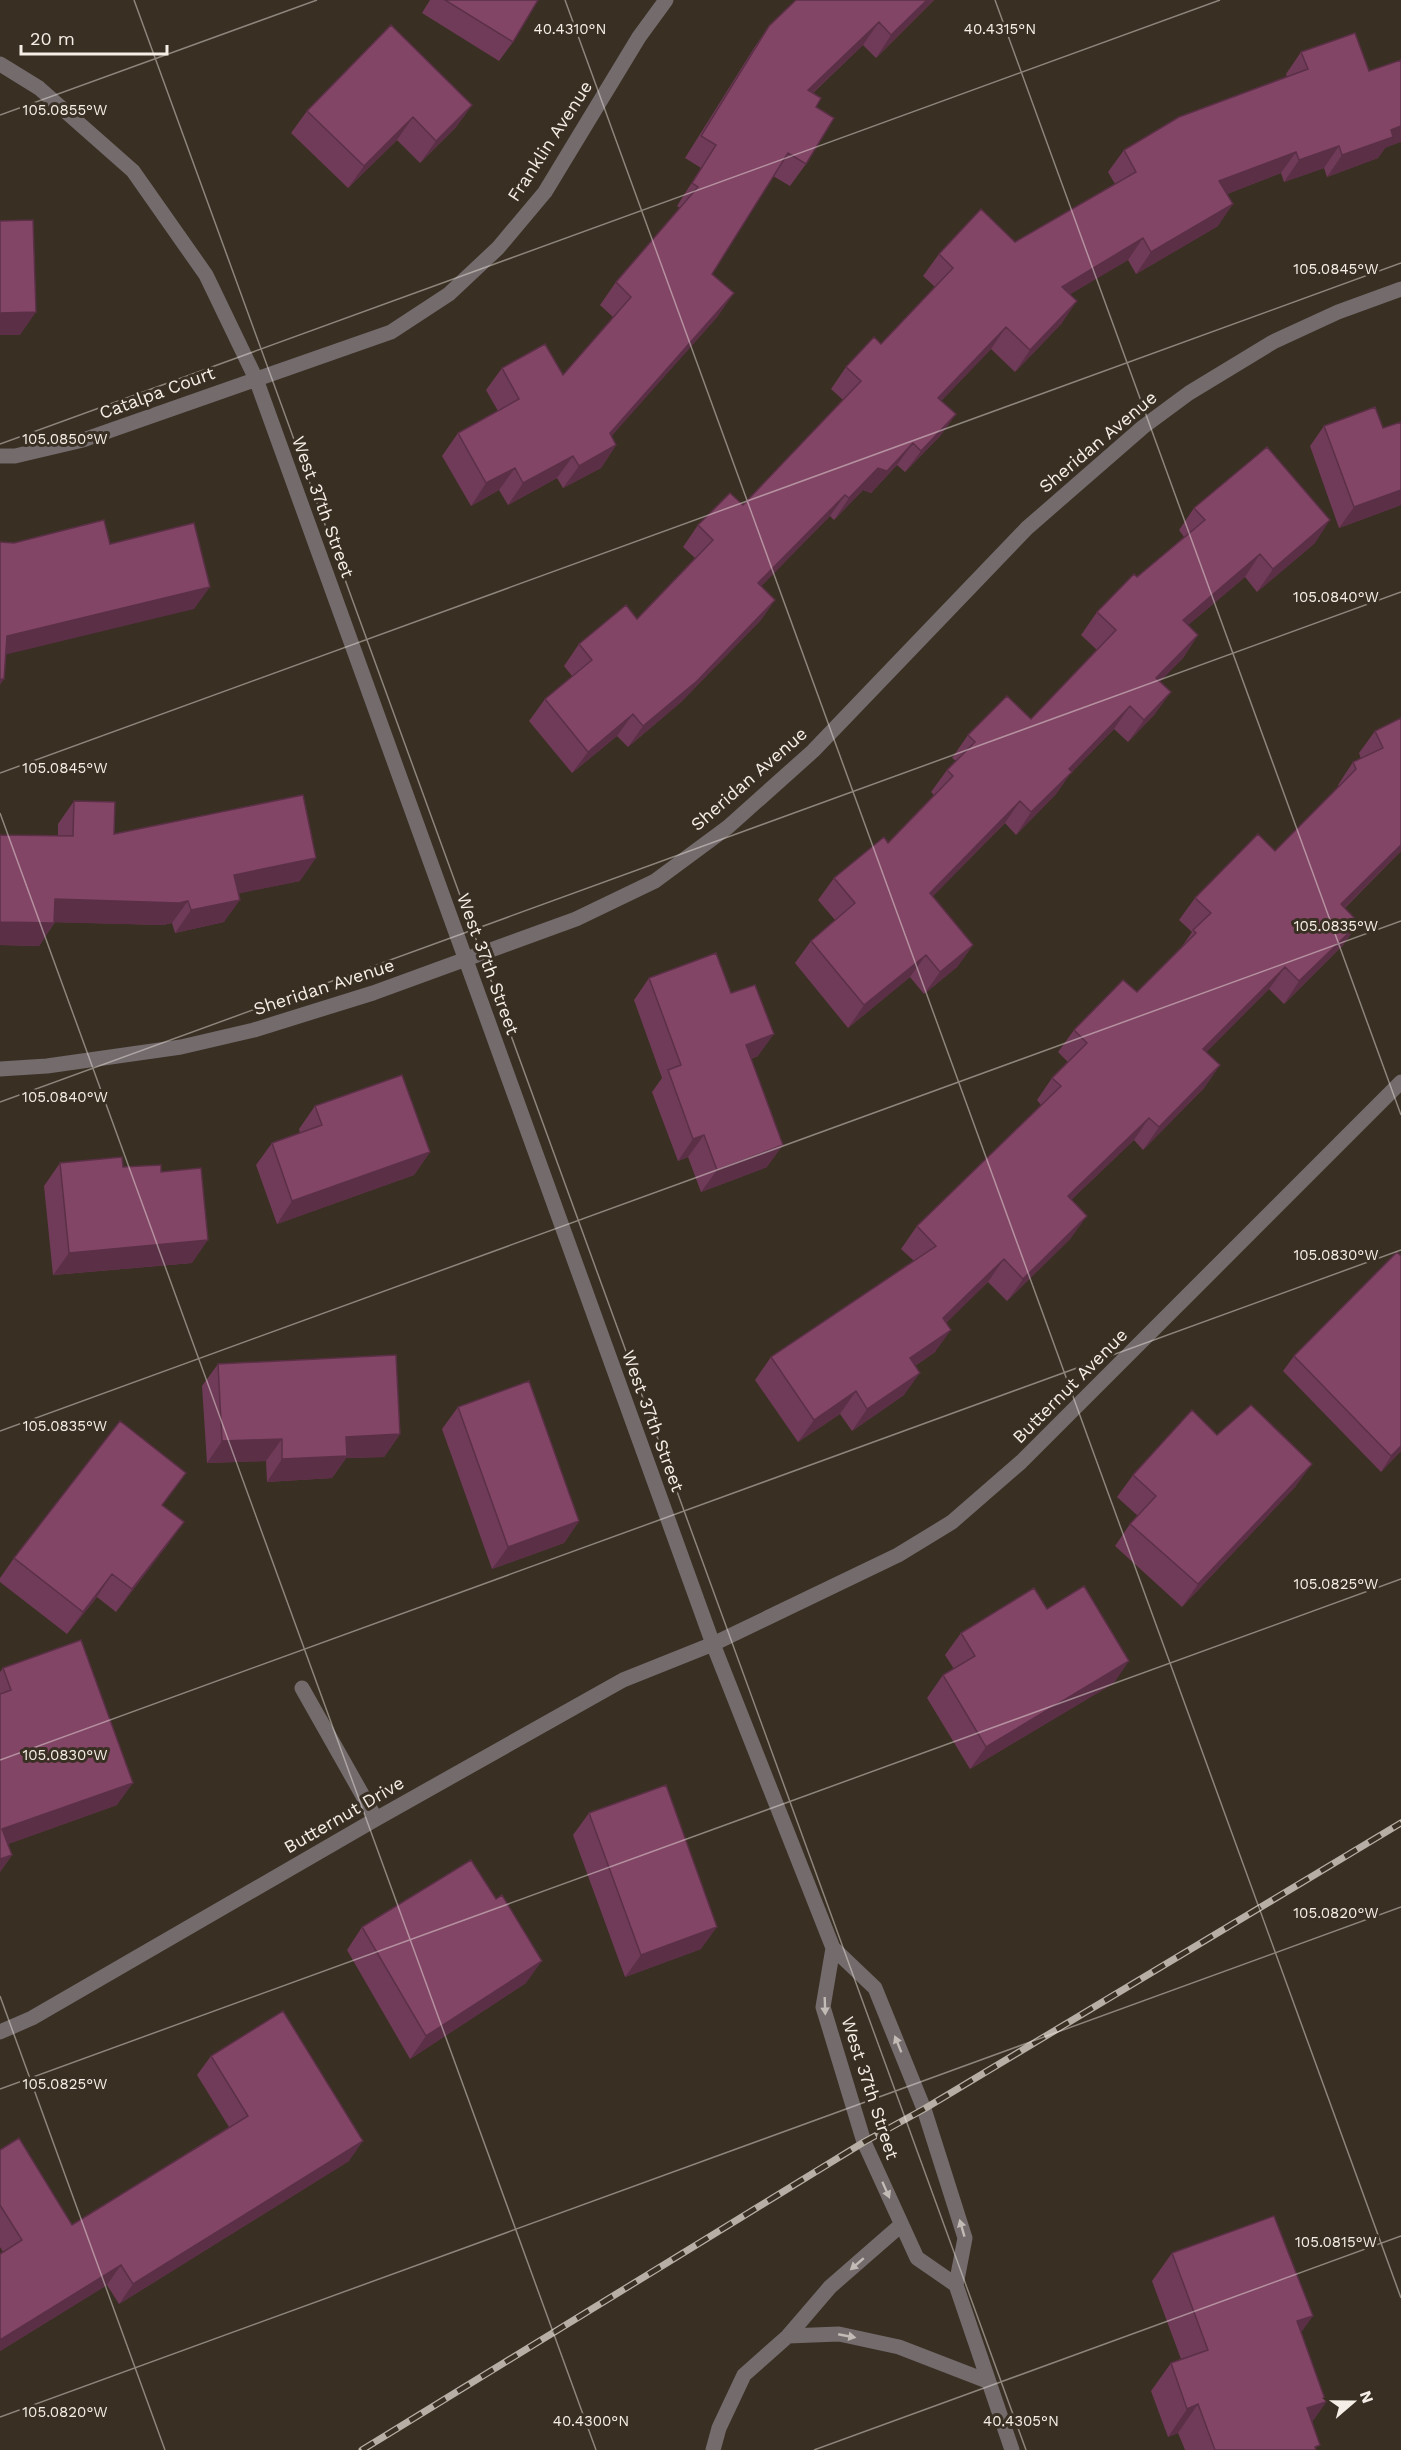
<svg xmlns="http://www.w3.org/2000/svg" width="1401" height="2450" font-family="'Work Sans',sans-serif">
	<style>
		.lines { fill: none; stroke-linecap: round; stroke-linejoin: round }
		.minor { stroke: #736b6c; stroke-width: 15 }
		.rail-casing { stroke: #b7afa5; stroke-width: 7 }
		.rail { stroke: #392f23; stroke-width: 4.5; stroke-dasharray: 14; stroke-linecap: butt }
		.wall { fill: #703b58 }
		.shaded-wall { fill: #5b3047 }
		.building { fill: #824566; stroke: #5b3047; stroke-width: 1.5 }
		.oneway { fill: #c1bab5 }
		.ticks { fill: none; stroke: #f5eee6; stroke-width: 1.5; stroke-opacity: 0.45 }
		.labels { text-anchor: middle; stroke-width: 6; stroke-linejoin: round; paint-order: stroke }
		.street-label { font-size: 18px; fill: #f5eee6; stroke: #392f23 }
		.ticks-label { font-size: 15px; text-anchor: middle; fill: #f5eee6; stroke: #392f23; stroke-width: 6; stroke-linejoin: round; paint-order: stroke }
	</style>
	<rect width="100%" height="100%" fill="#392f23"/>
	<g class="lines">
		<path class="minor" d="M0,64L39,88L133,171L206,275L256,379L713,1644L833,1948L875,1988L924,2109L965,2238L956,2285L1012,2450
			M0,456H15L83,440L391,332L449,294L498,248L545,192L639,37L666,0
			M0,1069L47,1066L181,1047L254,1030L373,993L576,919L655,881L728,827L813,751L1027,528L1143,427L1189,393L1273,342L1338,312L1401,289
			M302,1688L376,1819
			M833,1948L823,2007L864,2142L917,2258L956,2285
			M0,2032L32,2018L376,1819L623,1680L713,1644L898,1555L952,1522L1021,1462L1401,1082
			M788,2336L839,2334L899,2347L987,2381
			M713,2450L719,2428L744,2375L788,2336L830,2287L901,2225"/>
		<g class="rail-casing">
			<path id="rail" d="M362,2450L864,2142L924,2109L1401,1823"/>
		</g>
		<use href="#rail" class="rail"/>
	</g>
	<path class="wall" d="M430,0H538L513,42L499,61L422,13Z
		M796,0H934L876,58L863,45L813,93L816,107L806,164L790,186L773,176L712,274L718,316L611,436L616,445L601,468L563,488L557,478L508,505L499,490L471,506L442,456L458,433L498,411L486,390L502,368L563,375L613,317L600,305L616,282L680,208L677,206L701,168L685,158L754,48L769,26Z
		M1301,52L1385,148L1378,158L1327,177L1324,168L1284,182L1281,173L1227,194L1218,226L1136,274L1128,260L1070,294L1062,323L1015,372L991,349L941,401L956,414L940,436L905,472L897,465L871,493L863,490L834,520L830,516L761,586L775,600L760,621L681,702L628,747L617,736L572,773L529,721L545,699L572,676L564,666L579,644L637,619L695,558L683,547L698,525L743,505L843,400L831,389L846,367L881,344L935,287L923,276L939,254L1015,242L1115,184L1108,172L1124,150L1287,77L1286,74Z
		M472,105L456,127L420,163L397,140L348,188L291,133L307,111Z
		M1401,422V505L1339,528L1310,446L1324,426L1383,428Z
		M1194,508L1315,543L1257,592L1245,577L1188,625L1198,635L1183,658L1160,681L1155,714L1128,742L1114,729L1070,774L1056,794L1016,835L1005,823L933,896L973,945L957,967L924,994L910,977L848,1028L795,963L811,941L835,920L818,900L834,878L888,843L934,795L931,792L947,770L956,761L952,758L968,735L1031,719L1097,650L1081,635L1097,612L1137,577L1184,537L1179,530Z
		M1401,718V851L1345,908L1359,923L1343,945L1284,1004L1269,989L1206,1052L1220,1065L1204,1088L1143,1150L1134,1140L1071,1200V1238L1007,1301L988,1282L946,1322L935,1352L915,1366L904,1395L852,1431L840,1414L798,1442L755,1380L771,1357L914,1261L901,1249L917,1226L1041,1105L1037,1100L1052,1078L1068,1062L1058,1052L1074,1030L1137,992L1181,948L1192,932L1179,920L1195,898L1275,851L1339,787L1338,785L1353,762L1361,759L1359,753L1375,731Z
		M74,801L114,834L300,881L238,893L224,922L175,933L172,923L163,925L55,922L39,946L0,945V835L58,836V824Z
		M649,978L731,993L758,1056L751,1059L767,1167L701,1192L688,1157L678,1161L652,1092L662,1078L634,1000Z
		M315,1106L430,1152L414,1175L277,1224L256,1165L272,1143L300,1133L299,1129Z
		M60,1163L123,1167L161,1172L192,1263L53,1275L44,1186Z
		M1294,1356L1401,1451L1381,1472L1283,1371Z
		M218,1364L400,1434L384,1457L346,1458L332,1478L267,1482L266,1461L207,1463L202,1386Z
		M458,1407L579,1521L564,1543L492,1569L442,1429Z
		M1133,1475L1296,1486L1182,1607L1115,1546L1130,1524L1138,1516L1117,1497Z
		M163,1506L184,1522L168,1544L116,1612L97,1597L67,1634L0,1582V1578L14,1558Z
		M1047,1609L1114,1683L970,1769L927,1698L943,1675L954,1669L945,1655L961,1633Z
		M3,1668L117,1805L8,1844L12,1855L0,1872V1672Z
		M589,1813L701,1949L625,1977L573,1835Z
		M496,1899L526,1983L410,2059L347,1950L362,1927Z
		M211,2056L349,2161L119,2304L107,2285L0,2351V2254L3,2252L0,2247V2150L72,2225L229,2127L197,2075Z
		M1172,2253L1301,2333L1326,2402L1312,2422L1316,2450H1185L1178,2433L1168,2437L1151,2391L1171,2363L1181,2359L1152,2281Z"/>
	<path class="shaded-wall" d="M927,0H934L876,58L891,35Z
		M879,22L863,45L792,112L808,90Z
		M472,105L456,127L420,163L436,141Z
		M413,117L397,140L348,188L364,166Z
		M1401,126V142L1385,148L1378,158L1327,177L1342,155L1391,130Z
		M1339,146L1324,168L1284,182L1299,160Z
		M1296,152L1281,173L1204,203L1219,181Z
		M1233,204L1218,226L1136,274L1151,252Z
		M1143,238L1128,260L1047,308L1062,287Z
		M734,293L718,316L594,456L610,433Z
		M1077,301L1062,323L1015,372L1030,350Z
		M36,312L20,335H0V313Z
		M1006,327L991,349L923,420L938,398Z
		M956,414L940,436L905,472L921,451Z
		M913,443L897,465L871,493L863,490L834,520L849,498L878,468Z
		M616,445L601,468L563,488L579,466Z
		M573,456L557,478L508,505L523,483Z
		M515,468L499,490L471,506L486,483Z
		M1401,490V505L1339,528L1354,507Z
		M845,495L830,516L743,605L758,583Z
		M1330,520L1315,543L1257,592L1273,569Z
		M1260,554L1245,577L1167,643L1183,620Z
		M210,587L194,609L0,656L7,636Z
		M775,600L760,621L681,702L628,747L643,726Z
		M1198,635L1183,658L1141,701L1156,678Z
		M0,679H4L0,685Z
		M1171,692L1155,714L1128,742L1144,720Z
		M1130,706L1114,729L1070,774L1056,794L1016,835L1031,812L1069,769Z
		M633,714L617,736L572,773L588,752Z
		M1020,801L1005,823L914,915L930,893Z
		M1401,845V851L1325,927L1341,904Z
		M316,858L300,881L218,898L234,875Z
		M55,899L188,901L172,923L163,925L40,922Z
		M240,900L224,922L175,933L191,910Z
		M0,922L54,923L39,946L0,945Z
		M1359,923L1343,945L1284,1004L1299,981Z
		M973,945L957,967L924,994L940,972Z
		M926,955L910,977L848,1028L864,1005Z
		M1285,967L1269,989L1187,1072L1203,1049Z
		M774,1034L758,1056L730,1067L746,1045Z
		M1220,1065L1204,1088L1143,1150L1159,1127Z
		M1149,1118L1134,1140L1052,1218L1068,1196Z
		M704,1135L688,1157L678,1161L693,1139Z
		M783,1145L767,1167L701,1192L717,1170Z
		M430,1152L414,1175L277,1224L292,1201Z
		M1087,1216L1071,1238L1007,1301L1023,1279Z
		M208,1240L192,1263L53,1275L69,1253Z
		M1004,1259L988,1282L928,1341L943,1318Z
		M951,1330L935,1352L894,1380L910,1358Z
		M920,1373L904,1395L852,1431L867,1409Z
		M856,1391L840,1414L798,1442L814,1420Z
		M400,1434L384,1457L346,1458L332,1478L267,1482L282,1459L346,1437Z
		M282,1439L266,1461L207,1463L222,1441Z
		M1401,1446V1451L1381,1472L1391,1456Z
		M1312,1464L1296,1486L1182,1607L1198,1584Z
		M579,1521L564,1543L492,1569L508,1547Z
		M184,1522L168,1544L116,1612L132,1589Z
		M112,1574L97,1597L67,1634L83,1612Z
		M1129,1661L1114,1683L970,1769L986,1747Z
		M133,1783L117,1805L0,1847L2,1829Z
		M12,1855L0,1872V1859Z
		M717,1927L701,1949L625,1977L641,1955Z
		M542,1961L526,1983L410,2059L426,2036Z
		M363,2141L349,2161L119,2304L133,2284Z
		M121,2265L107,2285L0,2351V2340Z
		M1313,2316L1293,2344L1297,2321Z
		M1326,2402L1306,2430L1307,2408Z
		M1198,2404L1178,2433L1168,2437L1187,2409Z"/>
	<path class="building" d="M445,0H538L513,42Z
		M796,0H927L891,35L879,22L808,90L821,98L816,107L834,118L806,164L788,153L712,274L734,293L610,433L616,445L579,466L573,456L523,483L515,468L486,483L458,433L519,399L502,368L545,344L563,375L631,297L616,282L698,187L692,183L716,145L701,136L769,26Z
		M391,25L472,105L436,141L413,117L364,166L307,111Z
		M1355,33L1369,71L1401,60V126L1391,130L1393,137L1342,155L1339,146L1299,160L1296,152L1219,181L1233,204L1151,252L1143,238L1062,287L1077,301L1030,350L1006,327L938,398L956,414L921,451L913,443L887,471L878,468L849,498L845,495L758,583L775,600L697,681L643,726L633,714L588,752L545,699L592,660L579,644L626,605L637,619L713,540L698,525L730,493L743,505L861,381L846,367L874,337L881,344L953,268L939,254L981,209L1015,242L1136,172L1124,150L1179,117L1308,69L1301,52Z
		M33,220L36,312L0,313V221Z
		M1375,407L1383,428L1401,422V490L1354,507L1324,426Z
		M1267,447L1330,520L1273,569L1260,554L1183,620L1198,635L1156,678L1171,692L1144,720L1130,706L1069,769L1072,772L1031,812L1020,801L930,893L973,945L940,972L926,955L864,1005L811,941L855,903L834,878L884,837L888,843L953,776L947,770L975,742L968,735L1007,696L1031,719L1116,630L1097,612L1134,574L1137,577L1205,520L1194,508Z
		M104,520L110,544L194,523L210,587L7,636L4,679H0V542L14,543Z
		M1401,718V845L1341,904L1359,923L1299,981L1285,967L1203,1049L1220,1065L1159,1127L1149,1118L1068,1196L1087,1216L1023,1279L1004,1259L943,1318L951,1330L910,1358L920,1373L867,1409L856,1391L814,1420L771,1357L936,1246L917,1226L1061,1086L1052,1078L1087,1043L1074,1030L1123,980L1137,992L1196,933L1193,930L1211,913L1195,898L1258,834L1275,851L1356,769L1353,762L1383,748L1375,731Z
		M303,795L316,858L234,875L240,900L191,910L188,901L179,903L55,899L54,923L0,922V835L73,836L74,801L115,802L114,834Z
		M716,953L731,993L755,985L774,1034L746,1045L783,1145L717,1170L704,1135L693,1139L668,1070L681,1065L649,978Z
		M402,1075L430,1152L292,1201L272,1143L322,1125L315,1106Z
		M122,1157L123,1167L161,1165V1172L201,1168L208,1240L69,1253L60,1163Z
		M1397,1252L1401,1256V1446L1391,1456L1294,1356Z
		M396,1355L400,1434L346,1437L347,1456L282,1459V1439L222,1441L218,1364Z
		M529,1381L579,1521L508,1547L458,1407Z
		M1251,1405L1312,1464L1198,1584L1130,1524L1156,1496L1133,1475L1192,1410L1217,1435Z
		M120,1421L186,1473L162,1505L184,1522L132,1589L112,1574L83,1612L14,1558Z
		M1084,1586L1129,1661L986,1747L943,1675L975,1656L961,1633L1034,1588L1047,1609Z
		M81,1640L133,1783L2,1829L12,1855L0,1859V1694L11,1690L3,1668Z
		M666,1785L717,1927L641,1955L589,1813Z
		M471,1860L496,1899L502,1895L542,1961L426,2036L362,1927Z
		M283,2011L363,2141L133,2284L121,2265L0,2340V2254L22,2240L0,2205V2150L19,2138L72,2225L248,2116L211,2056Z
		M1274,2216L1313,2316L1297,2321L1326,2402L1307,2408L1320,2445L1315,2447L1316,2450H1215L1198,2404L1187,2409L1171,2363L1208,2350L1172,2253Z"/>
	<defs><path id="oneway-solid" d="M-6-.8H1V-3.2L6.5 0L1 3.2V.8H-6Z" transform="scale(1.5)"/></defs>
	<g class="oneway">
		<use href="#oneway-solid" transform="translate(825 2006) rotate(88)"/>
		<use href="#oneway-solid" transform="translate(898 2044) rotate(-112)"/>
		<use href="#oneway-solid" transform="translate(886 2190) rotate(66)"/>
		<use href="#oneway-solid" transform="translate(962 2228) rotate(-106)"/>
		<use href="#oneway-solid" transform="translate(857 2264) rotate(139)"/>
		<use href="#oneway-solid" transform="translate(847 2336) rotate(11)"/>
	</g>
	<path class="ticks" d="M134,0L1026,2450M565,0L1401,2298M995,0L1401,1115M0,115L317,0M0,444L1220,0M0,773L1401,263M0,813L596,2450M0,1102L1401,592M0,1431L1401,921M0,1760L1401,1250M0,1996L165,2450M0,2089L1401,1579M0,2417L1401,1907M814,2450L1401,2236"/>
	<g class="labels">
		<g class="street-label">
			<text transform="translate(550 141) rotate(-57)" y="6">Franklin Avenue</text>
			<text transform="translate(157 393) rotate(-20)" y="6">Catalpa Court</text>
			<text transform="translate(1098 442) rotate(-40)" y="6">Sheridan Avenue</text>
			<text transform="translate(323 507) rotate(70)" y="6">West 37th Street</text>
			<text transform="translate(749 779) rotate(-41)" y="6">Sheridan Avenue</text>
			<text transform="translate(488 964) rotate(70)" y="6">West 37th Street</text>
			<text transform="translate(324 987) rotate(-18)" y="6">Sheridan Avenue</text>
			<text transform="translate(1070 1386) rotate(-45)" y="6">Butternut Avenue</text>
			<text transform="translate(653 1421) rotate(70)" y="6">West 37th Street</text>
			<text transform="translate(344 1815) rotate(-30)" y="6">Butternut Drive</text>
			<text transform="translate(870 2088) rotate(72)" y="6">West 37th Street</text>
		</g>
	</g>
	<g class="ticks-label">
		<text x="570" y="34">40.4310°N</text>
		<text x="1000" y="34">40.4315°N</text>
		<text x="65" y="115">105.0855°W</text>
		<text x="1336" y="274">105.0845°W</text>
		<text x="65" y="444">105.0850°W</text>
		<text x="1336" y="602">105.0840°W</text>
		<text x="65" y="773">105.0845°W</text>
		<text x="1336" y="931">105.0835°W</text>
		<text x="65" y="1102">105.0840°W</text>
		<text x="1336" y="1260">105.0830°W</text>
		<text x="65" y="1431">105.0835°W</text>
		<text x="1336" y="1589">105.0825°W</text>
		<text x="65" y="1760">105.0830°W</text>
		<text x="1336" y="1918">105.0820°W</text>
		<text x="65" y="2089">105.0825°W</text>
		<text x="1336" y="2247">105.0815°W</text>
		<text x="65" y="2417">105.0820°W</text>
		<text x="591" y="2426">40.4300°N</text>
		<text x="1021" y="2426">40.4305°N</text>
	</g>
	<g transform="translate(1353 2402) rotate(70)" stroke="#392f23" stroke-width="4.5" paint-order="stroke">
	<path d="M0-4.5L10 22L0 15L-10 22Z" fill="#f5eee6"/>
	<text y="-9" font-size="16" font-weight="bold" text-anchor="middle" fill="#f5eee6">N</text>
	</g>
	<path d="M21 45v9h146v-9" fill="none" stroke="#f5eee6" stroke-width="3"/>
	<text x="30" y="45" font-size="18" fill="#f5eee6" stroke="#392f23" stroke-width="4.5" paint-order="stroke">20 m</text>
</svg>
